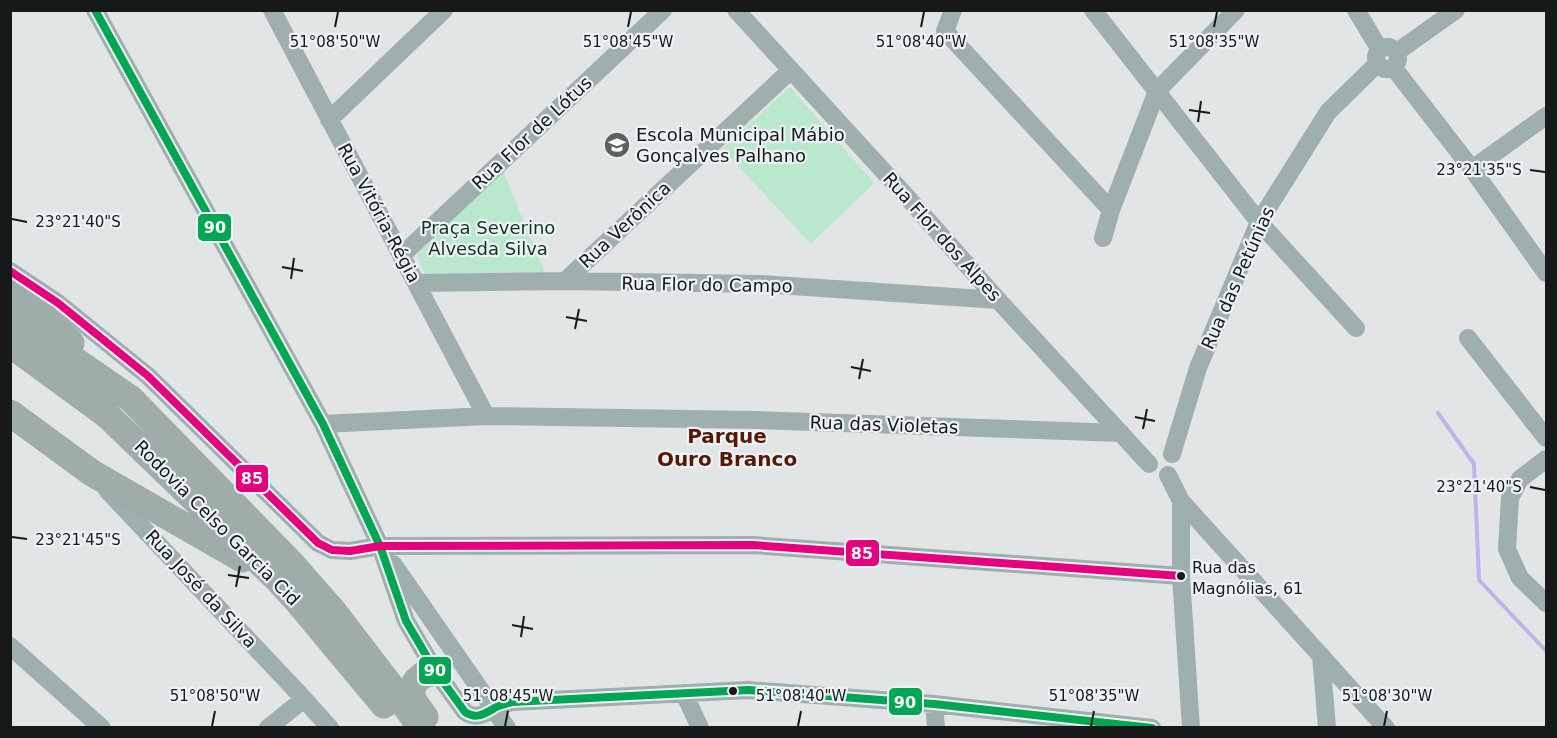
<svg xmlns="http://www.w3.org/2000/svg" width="1557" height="738" font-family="'DejaVu Sans',sans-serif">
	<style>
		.green { fill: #bae8cc }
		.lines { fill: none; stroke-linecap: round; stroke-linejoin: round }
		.stream { stroke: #c0b3ec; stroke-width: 4 }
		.minor { stroke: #9fafad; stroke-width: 18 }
		.highway { stroke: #9eacaa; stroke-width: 27 }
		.bus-1-casing { stroke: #edf3f6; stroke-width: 12 }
		.bus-2-casing { stroke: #edf3f6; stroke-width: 12 }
		.bus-1 { stroke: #00a651; stroke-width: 8 }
		.bus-2 { stroke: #e5007d; stroke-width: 8 }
		.ticks { fill: none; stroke: #161919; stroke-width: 2 }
		.bus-dot { fill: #161919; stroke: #edf3f6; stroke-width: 2 }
		.labels { text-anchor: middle; stroke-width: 4.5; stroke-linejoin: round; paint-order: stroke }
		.bus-label { font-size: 16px; fill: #161919; stroke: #edf3f6; text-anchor: start }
		.street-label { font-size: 18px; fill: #161919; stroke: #edf3f6 }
		.poi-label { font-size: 18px; fill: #161919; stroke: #edf3f6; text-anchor: start }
		.park-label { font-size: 18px; fill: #0e3520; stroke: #edf3f6 }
		.neighbourhood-label { font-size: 20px; font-weight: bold; fill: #581800; stroke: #edf3f6 }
		.ticks-label { font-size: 15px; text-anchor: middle; fill: #161919; stroke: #edf3f6; stroke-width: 4.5; stroke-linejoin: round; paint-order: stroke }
		.line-badge { stroke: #edf3f6; stroke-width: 2 }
		.badge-label { font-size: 16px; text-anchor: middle; font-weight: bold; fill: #fff }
	</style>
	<rect width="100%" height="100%" fill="#e2e5e6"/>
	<path class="green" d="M790,87L874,183L811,244L722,149Z
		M503,171L546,275L426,278L417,255Z"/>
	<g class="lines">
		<path class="stream" d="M1438,413L1474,464L1479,580L1546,651"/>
		<path class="minor" d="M95,10L323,424L380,546L406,621L436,672L465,712C475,719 483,715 493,709C498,705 506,704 512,702L748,690L934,704L1152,728
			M272,10L486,416
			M736,10L908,198L998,300L1149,464
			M953,10L945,31L1111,210
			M1093,10L1259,222L1356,328
			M1356,10L1380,50
			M1376 58a11 11 0 1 1 22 0a11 11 0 1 1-22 0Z
			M1397,52L1456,10
			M1393,67L1472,169L1546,273
			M329,120L444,10
			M1472,169L1546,116
			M1103,238L1111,210L1157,91L1236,10
			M401,256L663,10
			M10,271L58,303L148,376L318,543L332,550L350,551L380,546L753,545L1181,576
			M565,281L791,70
			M416,283L565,281L761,284L998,300
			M1468,338L1546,438
			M323,424L486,416L757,420L1121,433
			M1172,454L1198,368L1259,222L1328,112L1378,63
			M1546,459L1520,479L1510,498L1507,549L1520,578L1546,603
			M1168,475L1181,501L1386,728
			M107,490L304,699L330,728
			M1181,501V576L1191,728
			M393,564L507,728
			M10,646L102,728
			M1321,655L1327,728
			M684,693L700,728
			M934,704L936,728
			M268,728L304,699"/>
		<path class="highway" d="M10,285L71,343
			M10,316L131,399L291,563L334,612L396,693L421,728
			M10,344L107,415L277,579L298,602L384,705
			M10,413L92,473L242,559
			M425,717L413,700L411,690L416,681L423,675L436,672"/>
		<g class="bus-1-casing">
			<path id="bus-1" d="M95,10L323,424L380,546L406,621L436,672L465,712C475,719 483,715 493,709C498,705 506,704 512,702L748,690L934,704L1152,728"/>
		</g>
		<g class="bus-2-casing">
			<path id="bus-2" d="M10,271L58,303L148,376L318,543L332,550L350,551L380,546L753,545L1181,576"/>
		</g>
		<use href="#bus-1" class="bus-1"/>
		<use href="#bus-2" class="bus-2"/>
	</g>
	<path class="ticks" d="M335,27L338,12M628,27L631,12M921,27L924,12M1214,27L1217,12M1189,110L1210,113M1198,122L1201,101M1530,170L1545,172M12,219L27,222M282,267L303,271M291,279L294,258M566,317L587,321M575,329L579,309M851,367L871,371M859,379L863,359M1135,417L1155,421M1143,429L1147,409M1530,487L1545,490M12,537L27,539M228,575L249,578M236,587L240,566M512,625L533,629M521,637L524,616M212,726L215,711M505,726L508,711M798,726L801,711M1091,726L1094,711M1384,726L1387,711"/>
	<defs>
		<g id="school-disc" transform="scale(1.35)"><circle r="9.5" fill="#5d6061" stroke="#edf3f6"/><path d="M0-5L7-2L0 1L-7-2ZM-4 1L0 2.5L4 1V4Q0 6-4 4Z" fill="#fff"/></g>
	</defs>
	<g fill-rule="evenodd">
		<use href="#school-disc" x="617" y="145"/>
	</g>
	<g class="bus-dot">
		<circle cx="1181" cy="576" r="5"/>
		<circle cx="733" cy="691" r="5"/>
	</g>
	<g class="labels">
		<g class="bus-label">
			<text x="1192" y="573">Rua das<tspan x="1192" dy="21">Magnólias, 61</tspan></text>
		</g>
		<g class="street-label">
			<text transform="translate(532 133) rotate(-43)" y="6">Rua Flor de Lótus</text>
			<text transform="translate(379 213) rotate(62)" y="6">Rua Vitória-Régia</text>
			<text transform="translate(625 225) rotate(-43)" y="6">Rua Verônica</text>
			<text transform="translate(942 237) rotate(48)" y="6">Rua Flor dos Alpes</text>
			<text transform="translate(1238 278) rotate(-66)" y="6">Rua das Petúnias</text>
			<text transform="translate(707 285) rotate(1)" y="6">Rua Flor do Campo</text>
			<text transform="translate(884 425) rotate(2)" y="6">Rua das Violetas</text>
			<text transform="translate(217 523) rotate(45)" y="6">Rodovia Celso Garcia Cid</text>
			<text transform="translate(201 589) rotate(47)" y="6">Rua José da Silva</text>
		</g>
		<g class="poi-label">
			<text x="636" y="141">Escola Municipal Mábio<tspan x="636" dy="21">Gonçalves Palhano</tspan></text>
		</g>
		<g class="park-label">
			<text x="488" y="234">Praça Severino<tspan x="488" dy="21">Alvesda Silva</tspan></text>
		</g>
		<g class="neighbourhood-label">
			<text x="727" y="443">Parque<tspan x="727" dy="23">Ouro Branco</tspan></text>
		</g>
	</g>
	<g class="ticks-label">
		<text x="335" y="47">51°08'50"W</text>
		<text x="628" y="47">51°08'45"W</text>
		<text x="921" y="47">51°08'40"W</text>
		<text x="1214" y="47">51°08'35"W</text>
		<text x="1479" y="175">23°21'35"S</text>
		<text x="78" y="227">23°21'40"S</text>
		<text x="1479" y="492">23°21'40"S</text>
		<text x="78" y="545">23°21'45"S</text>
		<text x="215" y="701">51°08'50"W</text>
		<text x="508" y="701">51°08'45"W</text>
		<text x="801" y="701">51°08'40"W</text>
		<text x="1094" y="701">51°08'35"W</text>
		<text x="1387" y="701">51°08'30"W</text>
	</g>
	<g class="line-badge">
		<rect x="197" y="213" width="35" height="29" rx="6" fill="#00a651"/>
		<rect x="235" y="464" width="34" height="29" rx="6" fill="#e5007d"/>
		<rect x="845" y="539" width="35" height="28" rx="6" fill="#e5007d"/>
		<rect x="418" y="656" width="34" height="29" rx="6" fill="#00a651"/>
		<rect x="888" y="687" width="35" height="29" rx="6" fill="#00a651"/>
	</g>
	<g class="badge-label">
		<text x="215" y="233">90</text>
		<text x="252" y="484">85</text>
		<text x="862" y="559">85</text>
		<text x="435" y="676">90</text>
		<text x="905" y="708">90</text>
	</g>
	<rect width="1557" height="738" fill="none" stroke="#161919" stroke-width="24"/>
</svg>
